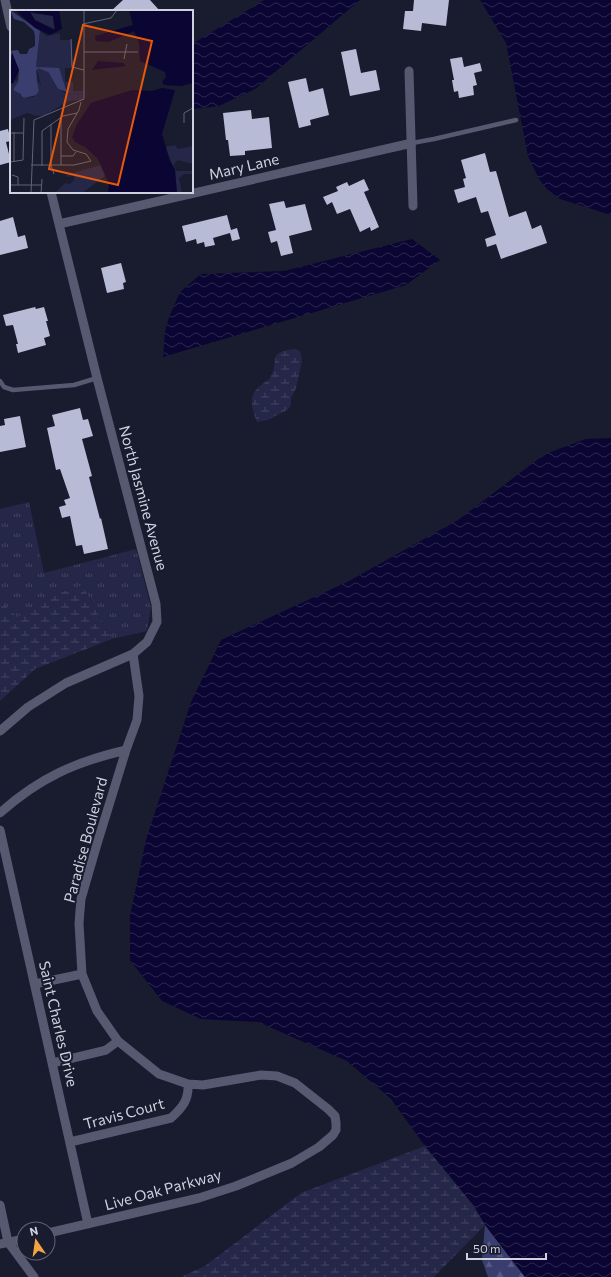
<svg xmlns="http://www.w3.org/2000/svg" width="611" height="1277" font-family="Commissioner,sans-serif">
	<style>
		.grass { fill: url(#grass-tufts) }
		.forest { fill: url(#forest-firs) }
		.wetland { fill: url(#wetland-marsh) }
		.water { fill: url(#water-waves) }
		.building { fill: #b7bbd5 }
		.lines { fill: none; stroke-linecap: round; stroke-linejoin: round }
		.lane { stroke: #565970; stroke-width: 4.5 }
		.street { stroke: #565970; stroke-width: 9 }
		.labels { text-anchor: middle; stroke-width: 4; stroke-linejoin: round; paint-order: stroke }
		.street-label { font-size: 15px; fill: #cfd1de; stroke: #191b2e }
		.inset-road { fill: none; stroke: #626474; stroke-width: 1 }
		.view { fill: #e8590c; fill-opacity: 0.15; stroke: #e8590c; stroke-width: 2 }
		.inset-edge { fill: none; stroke: #cfd1de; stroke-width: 2 }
	</style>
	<defs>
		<pattern id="grass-tufts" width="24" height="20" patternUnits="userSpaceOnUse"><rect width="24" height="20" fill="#252749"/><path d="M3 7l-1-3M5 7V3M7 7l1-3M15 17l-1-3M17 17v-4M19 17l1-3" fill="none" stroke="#444563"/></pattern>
		<pattern id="forest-firs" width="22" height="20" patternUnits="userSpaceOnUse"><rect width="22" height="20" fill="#3a3e6f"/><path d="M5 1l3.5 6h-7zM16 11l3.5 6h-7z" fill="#555983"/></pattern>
		<pattern id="wetland-marsh" width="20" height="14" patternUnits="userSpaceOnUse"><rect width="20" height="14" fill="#252749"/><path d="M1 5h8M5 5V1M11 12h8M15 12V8" fill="none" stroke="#444563"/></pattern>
		<pattern id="water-waves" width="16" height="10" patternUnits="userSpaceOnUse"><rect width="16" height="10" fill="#0a0532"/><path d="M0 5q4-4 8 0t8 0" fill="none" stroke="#2d284f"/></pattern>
	</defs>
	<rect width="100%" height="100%" fill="#191b2e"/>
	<path class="grass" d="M29,502L44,573L136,549L151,607L147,631L112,639L82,585L56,594L17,618L0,602V509Z"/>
	<path class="forest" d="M485,1225L525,1277H488L482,1260Z"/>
	<path class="wetland" d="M294,349L299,350L301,354L302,361L296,388L291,398V405L287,410L268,420L257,422C252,409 247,396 260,386C263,383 268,381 270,378C281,360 265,353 294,349Z
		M82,585L112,639L35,669L0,701V601L17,617L56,594Z
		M425,1146L474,1206L485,1225L434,1277H181L205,1266L301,1193Z"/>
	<path class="water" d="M264,0H360L255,89L219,106L192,109V44Z
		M480,0H611V215L560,199L547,189L539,179L528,156L506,43Z
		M412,239L440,260L406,285L163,357L165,332L169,317L180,292L201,274L284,271Z
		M611,438V1277H525L485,1225L474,1206L425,1146L391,1099L347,1061L258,1022L201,1019L162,1001L130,960V916L146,840L191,702L221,640L349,581L458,520L545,454L586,439Z"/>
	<path class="building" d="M123,0H150L160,11H111Z
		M414,0H449L446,26L422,23L421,31L403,29L405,11H413Z
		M356,49L361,73L376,70L380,90L350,96L341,52Z
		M462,57L464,67L480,63L482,71L474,73L477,85L473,86L474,95L459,98L458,91L454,92L452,80H454L450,59Z
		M306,78L309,92L323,88L329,115L310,120L311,125L299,128L288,82Z
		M251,110L252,119L269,117L272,148L245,151V155L230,156L228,140H226L223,113Z
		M8,129L11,141L6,142L11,162L0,165V131Z
		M485,153L490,172L496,171L509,217L526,211L532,229L541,225L547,243L501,259L496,244L487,247L485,239L496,235L488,211L481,213L476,197L458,203L454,190L465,187L463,179L466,178L461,160Z
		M364,179L369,190L364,192L379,227L371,231L370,227L360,232L350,209L337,214L332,202L327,205L323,197L338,191L336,187L347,182L349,186Z
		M284,201L286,208L305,204L312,230L289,236L293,253L281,256L277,241L271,243L268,232L276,230L269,204Z
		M227,215L231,230L237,228L240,239L232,241L230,233L213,238L215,245L205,247L204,242L197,244L196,239L186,242L182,226Z
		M13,217L18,237L25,235L28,248L0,255V221Z
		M121,263L126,282L123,283L124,289L107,293L101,268Z
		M35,307L36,309L44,307L48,321H46L50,336L44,338L46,345L18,353L16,344H18L13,325L6,326L3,315Z
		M80,408L83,420L88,419L93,436L82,439L92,476L89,477L100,519L101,518L108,549L84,554L82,545L76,546L70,516L62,518L59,507L66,505L64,500L70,498L60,469L56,470L47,428L55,426L52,415Z
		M20,416L26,447L0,452V426L5,425L4,419Z"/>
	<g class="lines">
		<path class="lane" d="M412,143L434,139L516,120
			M0,381L4,387L13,390L74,385L97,378"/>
		<path class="street" d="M5,0L11,27
			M409,71L413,206
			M59,224L412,143
			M0,731L28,707L66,683L133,654L147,642L157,622L156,604L97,378L51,192
			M0,813C39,778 75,762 126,750
			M0,830L88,1224
			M35,984L82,974
			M52,1063L106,1050L118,1041
			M70,1142L171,1118C182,1108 189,1100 188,1084
			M0,1205L8,1242L34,1277
			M48,1233L199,1198L236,1186L292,1163L319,1147L333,1135L336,1130V1123L335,1116L328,1109L295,1083L277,1076L261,1075L203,1085L188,1084L159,1074L118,1041L97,1011L82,974L79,923L81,899L97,844L126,750L137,720L139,696L133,654
			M0,1244L24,1239"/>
	</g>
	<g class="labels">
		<g class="street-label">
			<text transform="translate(244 167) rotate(-13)" y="5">Mary Lane</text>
			<text transform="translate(143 498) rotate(75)" y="5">North Jasmine Avenue</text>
			<text transform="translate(86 840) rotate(-75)" y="5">Paradise Boulevard</text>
			<text transform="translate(58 1024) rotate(77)" y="5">Saint Charles Drive</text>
			<text transform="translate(124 1114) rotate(-15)" y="5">Travis Court</text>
			<text transform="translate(163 1190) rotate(-15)" y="5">Live Oak Parkway</text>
		</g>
	</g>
	<g transform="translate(10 10)">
		<rect width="183" height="183" fill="#191b2e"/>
		<path d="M30,21L37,26L50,23V30H62L63,58H55V72H63V81H74L73,90H69L67,83L59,85L50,62L26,57Z" fill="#252749"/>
		<path d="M0,0L30,21L26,57L49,58L57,82L48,79L38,62L26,60L29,81L27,85L14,88L5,83L3,78L8,72L9,60L1,44L0,54V41L8,40L10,44H17L19,39L25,36V27L24,21L14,12L4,9Z" fill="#3a3e6f"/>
		<path d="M21,3L43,6L44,19L25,10L21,6ZM28,58L38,62L48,79L59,85L67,83L69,90L59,91L35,105L27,106L17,103L0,110V72L7,70L8,72L3,80L11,84L12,88L24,87L29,81L26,67L31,76L28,63L26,62ZM165,135L168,139L183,136V154L168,150L164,154L166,161H183V164H174L169,168L172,183H167L164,158L155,137ZM91,155L95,166L72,183H45L55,173L60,174L64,170V166L57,167L56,165Z" fill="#252749"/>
		<path d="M5,0H49L52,19L40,25L25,18ZM20,2L43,6L45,20L25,10ZM119,0H183V73L171,76L154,75L152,72L156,67L155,62L130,51L129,33L124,21L99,32L86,31L85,26L123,15ZM2,42L9,60L3,74L0,72ZM88,51L113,53L116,56L82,60ZM152,78L165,80L152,124L160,151L165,159L167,183H98L99,174L88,149L75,137L65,132L62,127L67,114L81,93L122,80L142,81Z" fill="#0a0532" fill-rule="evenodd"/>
		<path class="inset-road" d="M73,14L101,8L107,0M61,29L62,57L74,60M74,42H128M114,49L117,34M174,113V103L183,98M41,114V155L44,164M4,122V152M0,123H13M51,146H63L66,142M0,152L13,150L14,108M21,155H64L81,151L76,144L63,140L57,132L58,119L69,100L71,92M51,155V107M32,156V121L53,106L67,103M2,165L8,167V175M0,175H31M21,183L24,110L74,89V0M31,183L32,169"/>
		<path class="view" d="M73,15L142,31L108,175L39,159Z"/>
		<rect width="183" height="183" class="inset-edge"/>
	</g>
	<g transform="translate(36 1241) rotate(347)"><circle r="19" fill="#191b2e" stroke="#626474"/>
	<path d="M0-3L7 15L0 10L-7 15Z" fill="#f3a442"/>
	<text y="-6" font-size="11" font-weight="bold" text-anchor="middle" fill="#cfd1de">N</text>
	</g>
	<path d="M467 1253v6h79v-6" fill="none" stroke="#cfd1de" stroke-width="2"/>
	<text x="473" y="1253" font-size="12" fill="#cfd1de" stroke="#191b2e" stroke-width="3" paint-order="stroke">50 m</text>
</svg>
